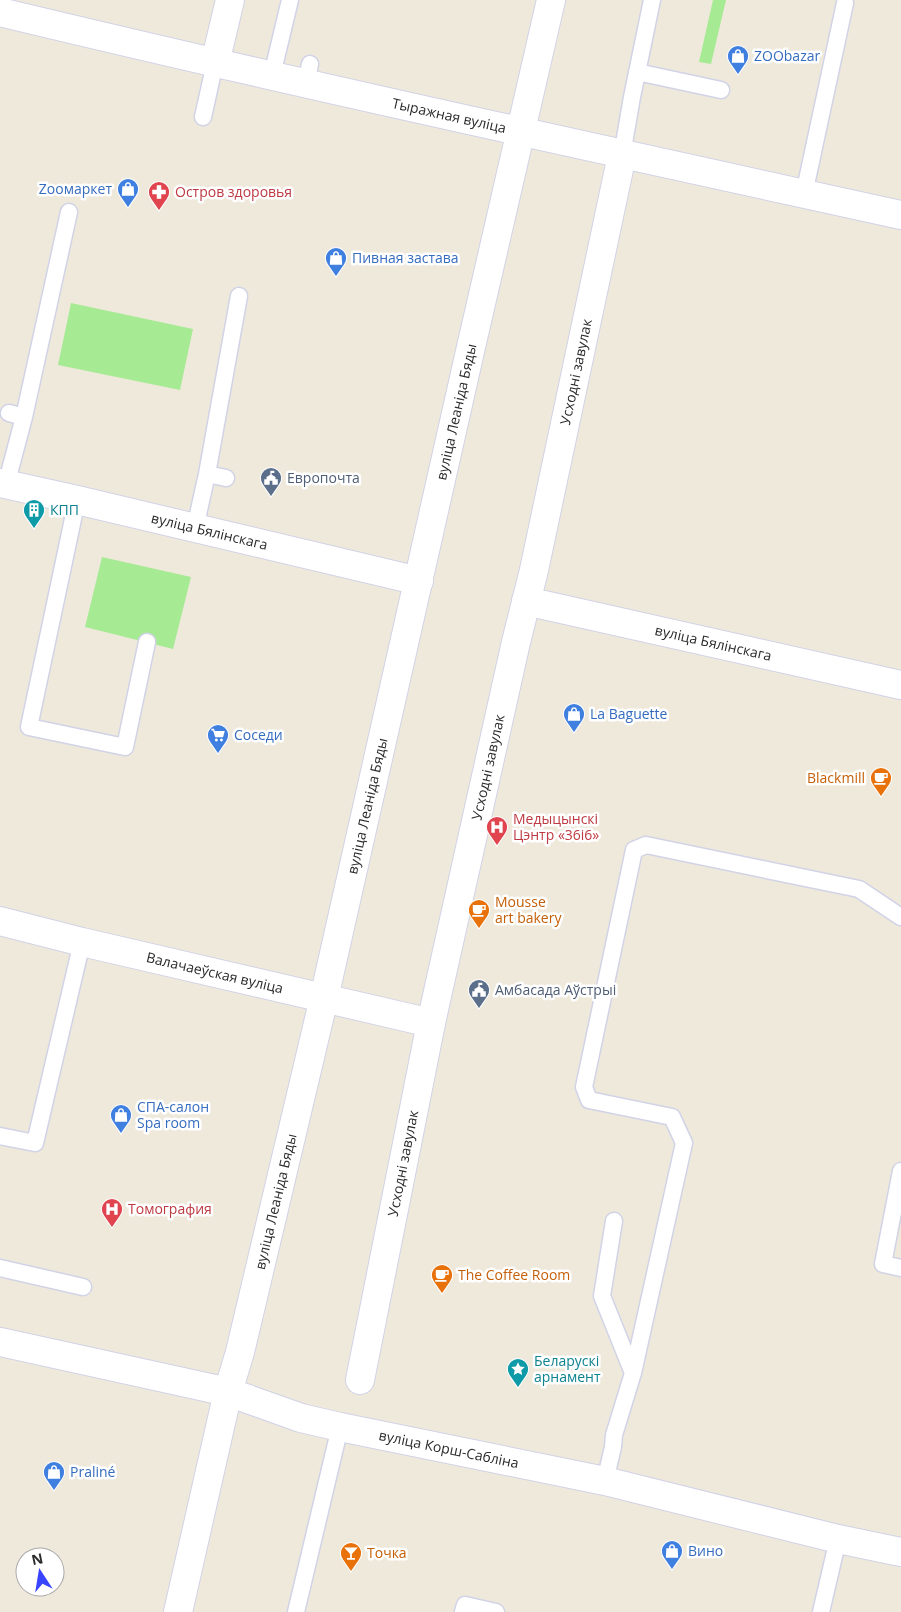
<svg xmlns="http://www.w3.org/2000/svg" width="901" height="1612" font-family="'Open Sans',sans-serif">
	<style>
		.green { fill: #a6ea94 }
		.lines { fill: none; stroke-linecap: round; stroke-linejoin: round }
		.lane-casing { stroke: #d1d3e6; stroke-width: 19 }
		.street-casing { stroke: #d1d3e6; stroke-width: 30 }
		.secondary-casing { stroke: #d1d3e6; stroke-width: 30 }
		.lane { stroke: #fff; stroke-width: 16 }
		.street { stroke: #fff; stroke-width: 28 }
		.secondary { stroke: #fff; stroke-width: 28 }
		.labels { text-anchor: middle; stroke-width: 5; stroke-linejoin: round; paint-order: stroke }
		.shop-label { font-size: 14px; fill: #366cbe; stroke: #fff; text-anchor: start }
		.street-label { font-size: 14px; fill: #2b2b2b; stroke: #fff }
		.health-label { font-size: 14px; fill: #be3a42; stroke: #fff; text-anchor: start }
		.service-label { font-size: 14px; fill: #4e5e75; stroke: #fff; text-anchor: start }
		.culture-label { font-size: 14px; fill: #0d838f; stroke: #fff; text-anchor: start }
		.food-label { font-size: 14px; fill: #c56008; stroke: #fff; text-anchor: start }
	</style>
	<rect width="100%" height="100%" fill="#efe9dc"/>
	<path class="green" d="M713,0H726L711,64L699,62Z
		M71,303L193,329L180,390L58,365Z
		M102,557L191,577L173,649L85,627Z"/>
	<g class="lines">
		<g class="lane-casing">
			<path id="lane" d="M637,72L721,90
				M272,75L290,0
				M306,83L310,64
				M203,117L215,63
				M622,155L632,97L652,0
				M804,194L845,3
				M9,413L24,417
				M207,474L226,478
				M6,485L24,417L69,212
				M77,500L29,727L125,747L147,642
				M195,528L207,474L239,296
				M0,1136L35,1143L82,942
				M901,1171L883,1264L901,1268
				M614,1221L602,1296L633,1373
				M0,1268L83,1287
				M605,1481L613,1447L614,1435L633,1373L684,1143L672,1117L589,1100L584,1087L634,850L646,845L859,889L901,917
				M296,1612L340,1427
				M463,1612L465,1605L496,1612
				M821,1612L838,1539"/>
		</g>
		<g class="street-casing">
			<g id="street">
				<path d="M215,63L230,0"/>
				<path id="s1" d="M0,483L77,500L419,581"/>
				<path id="s2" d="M526,601L901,685"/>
				<path id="s3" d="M0,921L82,942L431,1023"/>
				<path id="s4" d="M0,1342L228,1392L301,1418L340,1427L605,1481L838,1539L901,1552"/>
				<path id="s5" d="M360,1380L431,1023L516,642L534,570L622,155"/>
			</g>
		</g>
		<g class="secondary-casing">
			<g id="secondary">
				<path id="s6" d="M0,12C299,84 600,149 901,215"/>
				<path id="s7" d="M178,1612L228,1392L240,1352L324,998L471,347L551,0"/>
			</g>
		</g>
		<use href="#lane" class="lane"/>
		<use href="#street" class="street"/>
		<use href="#secondary" class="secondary"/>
	</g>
	<defs>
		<g id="shop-pin" transform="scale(1.125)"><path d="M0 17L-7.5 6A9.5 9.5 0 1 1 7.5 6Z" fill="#3f7fe0" stroke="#fff"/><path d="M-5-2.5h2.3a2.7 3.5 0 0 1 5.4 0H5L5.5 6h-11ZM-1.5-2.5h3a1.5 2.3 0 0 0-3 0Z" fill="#fff"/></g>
		<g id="pharmacy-pin" transform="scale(1.125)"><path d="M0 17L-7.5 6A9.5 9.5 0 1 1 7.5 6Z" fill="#e0444e" stroke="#fff"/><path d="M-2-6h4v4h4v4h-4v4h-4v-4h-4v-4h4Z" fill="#fff"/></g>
		<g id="civic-pin" transform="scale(1.125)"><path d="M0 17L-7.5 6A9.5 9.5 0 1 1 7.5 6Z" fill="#5c6f8a" stroke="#fff"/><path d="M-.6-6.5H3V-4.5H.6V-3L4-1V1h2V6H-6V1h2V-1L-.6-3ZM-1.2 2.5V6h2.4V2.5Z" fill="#fff"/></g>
		<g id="building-pin" transform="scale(1.125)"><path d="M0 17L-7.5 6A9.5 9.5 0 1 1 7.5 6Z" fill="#0f9aa8" stroke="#fff"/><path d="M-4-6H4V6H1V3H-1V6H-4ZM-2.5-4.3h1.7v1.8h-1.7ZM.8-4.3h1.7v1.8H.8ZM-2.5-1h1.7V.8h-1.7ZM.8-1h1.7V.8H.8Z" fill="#fff"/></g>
		<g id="supermarket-pin" transform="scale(1.125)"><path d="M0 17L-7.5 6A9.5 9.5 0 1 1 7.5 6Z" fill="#3f7fe0" stroke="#fff"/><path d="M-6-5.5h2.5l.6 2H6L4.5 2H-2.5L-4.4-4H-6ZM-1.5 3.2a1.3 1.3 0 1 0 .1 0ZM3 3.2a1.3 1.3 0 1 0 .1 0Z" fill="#fff"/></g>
		<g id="cafe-pin" transform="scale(1.125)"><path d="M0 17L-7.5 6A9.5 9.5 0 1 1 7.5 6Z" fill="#e8710a" stroke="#fff"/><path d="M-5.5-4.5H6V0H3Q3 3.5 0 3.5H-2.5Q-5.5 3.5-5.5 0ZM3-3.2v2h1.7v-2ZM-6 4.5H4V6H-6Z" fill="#fff"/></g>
		<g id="hospital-pin" transform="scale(1.125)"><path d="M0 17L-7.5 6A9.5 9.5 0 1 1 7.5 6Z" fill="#e0444e" stroke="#fff"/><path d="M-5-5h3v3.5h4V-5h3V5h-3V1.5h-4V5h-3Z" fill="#fff"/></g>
		<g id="sight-pin" transform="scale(1.125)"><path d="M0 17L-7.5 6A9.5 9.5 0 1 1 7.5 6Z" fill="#0f9aa8" stroke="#fff"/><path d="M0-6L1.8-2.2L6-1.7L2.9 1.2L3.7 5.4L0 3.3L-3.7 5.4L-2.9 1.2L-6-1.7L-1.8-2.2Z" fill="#fff"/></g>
		<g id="bar-pin" transform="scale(1.125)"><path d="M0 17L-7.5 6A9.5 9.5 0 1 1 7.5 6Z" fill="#e8710a" stroke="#fff"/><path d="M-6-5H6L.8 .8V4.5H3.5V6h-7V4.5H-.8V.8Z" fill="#fff"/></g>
	</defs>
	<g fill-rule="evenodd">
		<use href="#shop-pin" x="738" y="56"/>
		<use href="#shop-pin" x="128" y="189"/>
		<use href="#pharmacy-pin" x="159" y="192"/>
		<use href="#shop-pin" x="336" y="258"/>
		<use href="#civic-pin" x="271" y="478"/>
		<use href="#building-pin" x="34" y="510"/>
		<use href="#shop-pin" x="574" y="714"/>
		<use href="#supermarket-pin" x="218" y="735"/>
		<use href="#cafe-pin" x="881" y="778"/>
		<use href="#hospital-pin" x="497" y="827"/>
		<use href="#cafe-pin" x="479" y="910"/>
		<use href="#civic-pin" x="479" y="990"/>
		<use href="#shop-pin" x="121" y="1115"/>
		<use href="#hospital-pin" x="112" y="1209"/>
		<use href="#cafe-pin" x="442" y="1275"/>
		<use href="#sight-pin" x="518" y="1369"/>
		<use href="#shop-pin" x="54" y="1472"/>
		<use href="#shop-pin" x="672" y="1551"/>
		<use href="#bar-pin" x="351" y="1553"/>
	</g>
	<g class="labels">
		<g class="shop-label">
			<text x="754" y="61">ZOObazar</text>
			<text x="112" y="194" text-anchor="end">Zooмаркет</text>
			<text x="352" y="263">Пивная застава</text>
			<text x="590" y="719">La Baguette</text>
			<text x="234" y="740">Соседи</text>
			<text x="137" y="1112">СПА-салон<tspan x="137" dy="16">Spa room</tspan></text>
			<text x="70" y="1477">Praliné</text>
			<text x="688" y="1556">Вино</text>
		</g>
		<g class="street-label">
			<text dy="5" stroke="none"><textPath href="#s6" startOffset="461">Тыражная вуліца</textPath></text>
			<text dy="5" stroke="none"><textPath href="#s5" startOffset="1031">Усходні завулак</textPath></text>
			<text dy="5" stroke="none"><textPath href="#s7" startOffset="1232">вуліца Леаніда Бяды</textPath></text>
			<text dy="5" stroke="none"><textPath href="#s1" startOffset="215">вуліца Бялінскага</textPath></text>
			<text dy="5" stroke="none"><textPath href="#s2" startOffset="192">вуліца Бялінскага</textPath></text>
			<text dy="5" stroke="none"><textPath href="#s5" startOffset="626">Усходні завулак</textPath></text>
			<text dy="5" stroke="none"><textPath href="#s7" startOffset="828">вуліца Леаніда Бяды</textPath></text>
			<text dy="5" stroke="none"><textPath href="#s3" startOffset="221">Валачаеўская вуліца</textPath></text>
			<text dy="5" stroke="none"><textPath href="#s5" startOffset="221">Усходні завулак</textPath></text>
			<text dy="5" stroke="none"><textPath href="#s7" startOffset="422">вуліца Леаніда Бяды</textPath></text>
			<text dy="5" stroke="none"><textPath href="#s4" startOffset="462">вуліца Корш-Сабліна</textPath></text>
		</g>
		<g class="health-label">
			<text x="175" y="197">Остров здоровья</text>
			<text x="513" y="824">Медыцынскі<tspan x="513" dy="16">Цэнтр «36і6»</tspan></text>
			<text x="128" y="1214">Томография</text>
		</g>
		<g class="service-label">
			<text x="287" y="483">Европочта</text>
			<text x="495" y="995">Амбасада Аўстрыі</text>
		</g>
		<g class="culture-label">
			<text x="50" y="515">КПП</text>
			<text x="534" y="1366">Беларускі<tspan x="534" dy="16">арнамент</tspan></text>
		</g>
		<g class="food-label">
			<text x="865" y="783" text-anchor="end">Blackmill</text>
			<text x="495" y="907">Mousse<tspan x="495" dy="16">art bakery</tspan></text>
			<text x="458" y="1280">The Coffee Room</text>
			<text x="367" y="1558">Точка</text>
		</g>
	</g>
	<g transform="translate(40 1572) rotate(348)"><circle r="24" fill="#ffffff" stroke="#aaaaaa"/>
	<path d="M0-4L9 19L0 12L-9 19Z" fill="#3944ff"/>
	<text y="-8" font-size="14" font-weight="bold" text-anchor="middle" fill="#2b2b2b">N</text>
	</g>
</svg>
